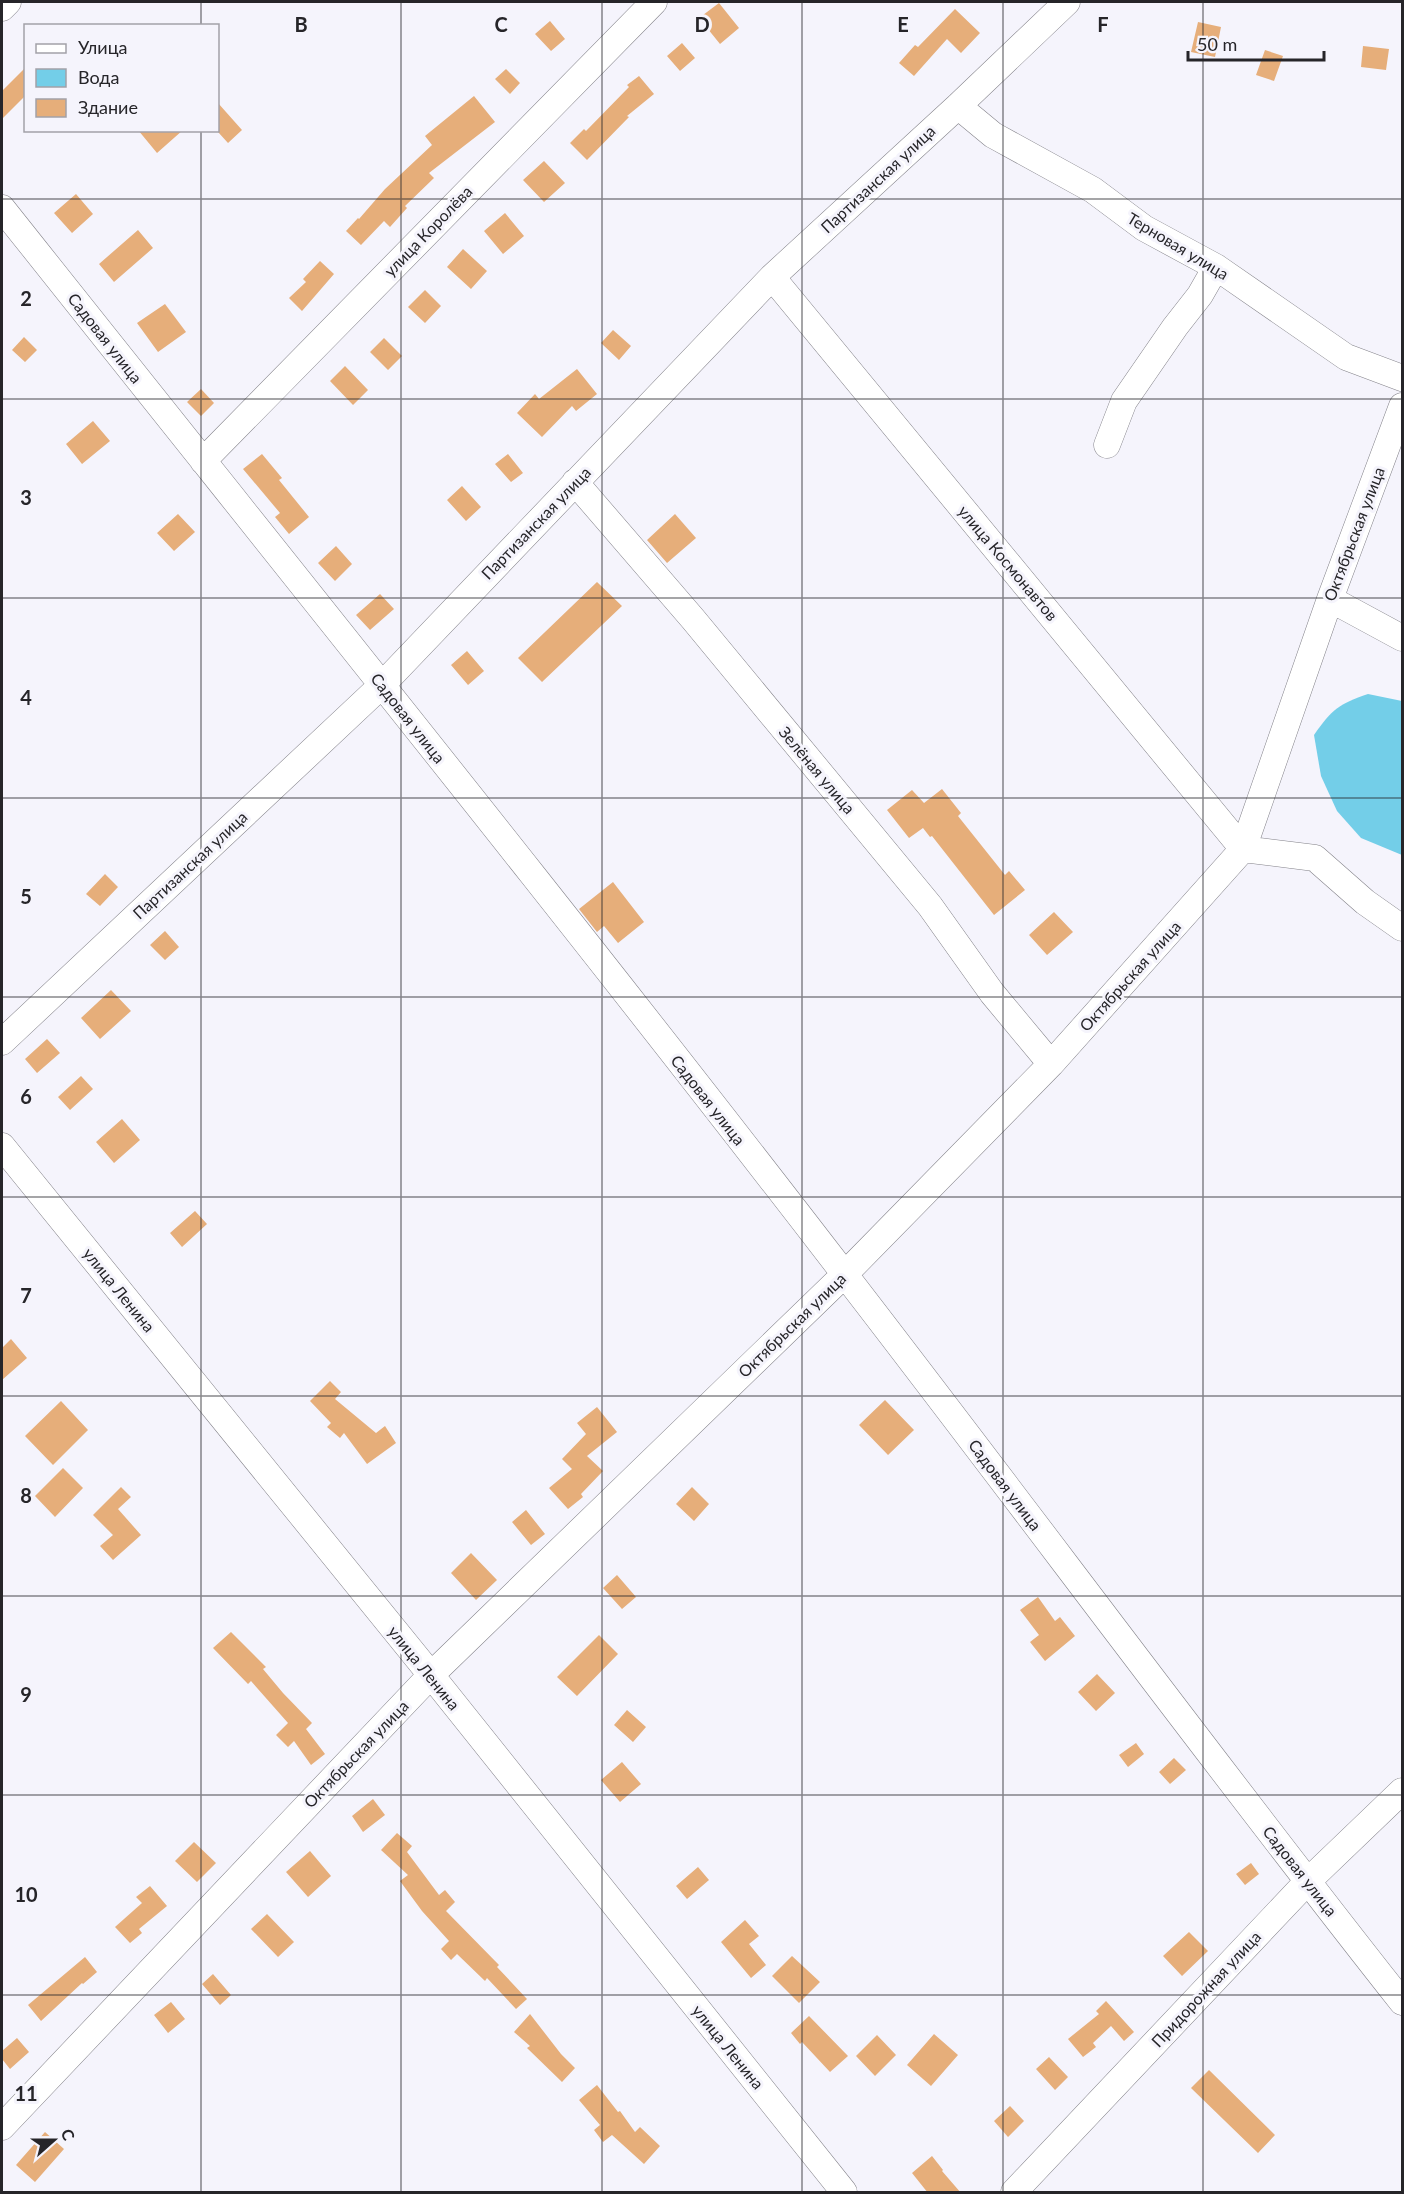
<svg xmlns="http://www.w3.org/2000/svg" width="1404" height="2194" font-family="Lato,sans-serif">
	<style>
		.water { fill: #73cee8 }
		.building { fill: #e6ae7a }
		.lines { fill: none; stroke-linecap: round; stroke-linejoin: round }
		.minor-casing { stroke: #838289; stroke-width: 27 }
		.minor { stroke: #fff; stroke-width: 26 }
		.grid { fill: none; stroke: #262529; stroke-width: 1.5; stroke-opacity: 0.55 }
		.labels { text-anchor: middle; stroke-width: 6; stroke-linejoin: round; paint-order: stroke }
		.street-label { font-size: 16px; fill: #262529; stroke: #f5f4fc }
		.grid-label { font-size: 20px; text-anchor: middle; font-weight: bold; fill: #262529; stroke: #f5f4fc; stroke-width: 6; stroke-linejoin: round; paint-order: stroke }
	</style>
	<rect width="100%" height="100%" fill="#f5f4fc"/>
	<path class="water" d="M1368,694L1402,701V855L1361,838L1337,811L1321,776L1314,735C1332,709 1339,704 1368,694Z"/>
	<path class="building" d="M719,3L739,28L720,44L699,18Z
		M955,9L980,33L961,53L947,39L914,76L899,63L915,45L918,47Z
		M550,21L565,39L551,51L535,34Z
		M1198,22L1221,27L1215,57L1191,52Z
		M682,43L695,58L680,71L667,56Z
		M1363,46L1389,49L1386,70L1361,67Z
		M1265,50L1283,56L1274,81L1256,75Z
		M26,67V95L2,119V91Z
		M506,69L520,83L510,94L495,79Z
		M639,76L654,94L627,116L629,117L587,160L570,143L584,129L586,131L629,87L627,85Z
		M474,96L495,122L429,173L434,178L405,206L407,208L390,227L384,221L361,245L346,231L358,218L359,219L385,189L432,145L425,136Z
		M218,103L242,130L228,143L218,132Z
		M138,130H183L157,153Z
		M544,161L565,183L544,202L523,180Z
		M76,194L93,214L72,233L54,213Z
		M505,213L524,236L503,254L484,231Z
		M138,230L153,248L114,282L99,264Z
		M463,249L487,271L471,289L447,267Z
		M320,261L334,274L302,311L289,298L306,282L303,279Z
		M425,290L441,306L425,323L408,307Z
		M165,304L186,332L158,352L137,323Z
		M613,330L631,346L619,360L601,343Z
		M24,337L37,350L25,362L12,350Z
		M384,338L402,356L388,370L370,352Z
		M345,366L368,390L353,405L330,381Z
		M577,369L597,394L576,411L572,406L542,437L517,413L535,394L539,399Z
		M201,389L214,403L201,416L187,402Z
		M93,421L110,441L82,464L66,444Z
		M262,454L282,478L279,480L309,517L289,534L275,517L280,513L243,469Z
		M508,454L523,473L511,482L495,464Z
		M462,486L481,507L466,521L447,500Z
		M178,514L195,532L174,551L157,533Z
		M675,514L696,538L667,563L647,540Z
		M336,546L352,564L335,581L318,563Z
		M597,582L622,606L542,682L518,658Z
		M380,594L394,609L370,630L356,615Z
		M467,651L484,671L468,685L451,665Z
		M942,789L961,813L958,816L1005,875L1009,871L1025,890L994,915L932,836L930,837L923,828L909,838L887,810L912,790L924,803Z
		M105,874L118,887L100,906L86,894Z
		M613,882L644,922L618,943L604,926L597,932L579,909Z
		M1054,912L1073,932L1047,955L1029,935Z
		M165,931L179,947L165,960L150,945Z
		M111,990L131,1011L100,1039L81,1018Z
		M47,1039L60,1053L37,1073L25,1059Z
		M81,1076L93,1089L70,1110L58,1097Z
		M122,1119L140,1140L114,1163L96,1142Z
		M195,1211L207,1224L182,1247L170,1233Z
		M11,1339L27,1358L2,1380V1348Z
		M330,1381L341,1392L335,1399L376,1433L385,1426L396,1443L367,1464L344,1433L340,1438L327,1427L331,1423L310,1401Z
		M885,1400L914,1430L888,1455L859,1425Z
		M61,1401L88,1430L53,1465L25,1436Z
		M597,1407L617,1432L587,1456L603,1471L581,1494L583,1497L568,1509L549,1488L572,1469L562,1459L586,1434L577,1423Z
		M63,1468L83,1488L55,1517L35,1496Z
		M121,1487L131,1497L118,1509L141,1535L113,1560L100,1546L113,1535L93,1515Z
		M692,1487L709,1504L694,1521L676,1504Z
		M526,1510L545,1534L531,1545L512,1522Z
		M471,1553L497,1580L476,1600L451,1573Z
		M617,1575L636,1597L622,1609L603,1588Z
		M1038,1597L1055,1621L1060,1617L1075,1636L1045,1661L1030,1642L1039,1635L1020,1610Z
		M231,1632L266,1667L263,1669L283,1693L312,1723L306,1729L325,1754L311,1765L294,1741L288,1747L276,1735L288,1723L251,1681L248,1684L213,1648Z
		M599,1635L618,1654L577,1696L557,1677Z
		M1097,1674L1115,1693L1096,1711L1078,1692Z
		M627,1710L646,1727L633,1742L614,1725Z
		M1136,1743L1144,1754L1128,1767L1119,1755Z
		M1174,1758L1186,1770L1170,1784L1159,1772Z
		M622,1762L641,1784L620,1802L601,1780Z
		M373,1799L385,1815L363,1832L352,1816Z
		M397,1833L412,1846L407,1852L439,1895L445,1890L455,1902L446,1911L499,1965L497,1967L527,1999L516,2009L487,1978L485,1981L457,1954L451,1960L441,1949L449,1941L422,1911L400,1881L408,1875L381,1850Z
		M194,1842L216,1863L197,1882L175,1861Z
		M310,1851L331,1876L308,1897L286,1872Z
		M1251,1863L1259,1874L1245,1885L1236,1874Z
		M698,1867L709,1880L687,1899L676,1886Z
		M150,1886L167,1906L139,1929L142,1933L130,1943L115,1927L142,1903L136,1897Z
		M267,1914L294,1942L278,1957L251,1929Z
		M745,1920L759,1936L749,1944L766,1965L751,1978L721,1942Z
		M1189,1932L1208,1951L1182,1976L1163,1956Z
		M792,1956L820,1982L799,2003L772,1976Z
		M85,1957L97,1972L83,1984L82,1983L41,2021L28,2005Z
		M213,1974L231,1995L220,2005L202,1984Z
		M1106,2001L1134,2032L1124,2041L1111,2026L1093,2043L1096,2047L1083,2057L1068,2039L1099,2014L1096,2011Z
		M171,2002L185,2019L168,2033L154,2015Z
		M530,2014L561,2054L575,2068L562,2082L527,2048L530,2046L514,2032Z
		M809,2016L848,2056L830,2072L802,2042L800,2044L791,2033Z
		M934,2034L958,2055L931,2086L907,2065Z
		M877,2035L896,2055L875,2076L856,2056Z
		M17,2038L29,2052L10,2069L2,2059V2051Z
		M1049,2057L1068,2077L1055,2090L1036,2069Z
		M1209,2070L1275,2135L1258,2153L1191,2088Z
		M597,2085L618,2112L620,2111L635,2132L640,2127L660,2146L644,2164L612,2135L603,2142L594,2130L600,2125L579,2100Z
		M1010,2106L1024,2121L1008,2137L994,2121Z
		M45,2132L64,2149L35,2182L16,2165Z
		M932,2156L943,2170L942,2171L961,2193H928L912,2173Z"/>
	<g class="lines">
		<g class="minor-casing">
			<path id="minor" d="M2,8L8,2
				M958,106L993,135L1093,190L1144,228L1216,267L1346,357L1402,378
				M2,208C284,563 569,916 846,1276C1032,1517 1213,1763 1402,2002
				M772,277L1243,849L1315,858L1365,902L1402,928
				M1107,445L1124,401L1175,327L1200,295L1216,267
				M203,461L654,2
				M575,482L693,619L930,906L992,993L1051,1064
				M1330,599L1402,638
				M2,1042L382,685L772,277L958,106L1067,2
				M2,1146L431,1675L844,2192
				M2,2127L431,1675L845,1274L1051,1064L1243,849L1330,599L1402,406
				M1014,2192L1307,1882L1402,1791"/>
		</g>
		<use href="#minor" class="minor"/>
	</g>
	<path class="grid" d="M201,2V26M401,2V2192M602,2V2192M802,2V2192M1003,2V2192M1203,2V2192M201,130V2192M2,199H1402M2,399H1402M2,598H1402M2,798H1402M2,997H1402M2,1197H1402M2,1396H1402M2,1596H1402M2,1795H1402M2,1995H1402"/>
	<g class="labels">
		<g class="street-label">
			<text transform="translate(878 179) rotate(-43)" y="6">Партизанская улица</text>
			<text transform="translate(428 231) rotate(-46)" y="6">улица Королёва</text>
			<text transform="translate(1178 246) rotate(31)" y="6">Терновая улица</text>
			<text transform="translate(105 338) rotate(52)" y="6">Садовая улица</text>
			<text transform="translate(536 523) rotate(-46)" y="6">Партизанская улица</text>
			<text transform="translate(1354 534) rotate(-69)" y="6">Октябрьская улица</text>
			<text transform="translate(1008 563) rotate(50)" y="6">улица Космонавтов</text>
			<text transform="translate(408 718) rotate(52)" y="6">Садовая улица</text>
			<text transform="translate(817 770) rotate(50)" y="6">Зелёная улица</text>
			<text transform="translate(190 865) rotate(-43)" y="6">Партизанская улица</text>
			<text transform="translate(1130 976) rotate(-48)" y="6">Октябрьская улица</text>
			<text transform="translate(708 1100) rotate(52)" y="6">Садовая улица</text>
			<text transform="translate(119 1290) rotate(51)" y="6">улица Ленина</text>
			<text transform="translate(792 1325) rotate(-44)" y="6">Октябрьская улица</text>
			<text transform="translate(1005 1485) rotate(53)" y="6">Садовая улица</text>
			<text transform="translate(424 1668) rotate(51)" y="6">улица Ленина</text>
			<text transform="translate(356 1754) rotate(-46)" y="6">Октябрьская улица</text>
			<text transform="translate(1300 1871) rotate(52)" y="6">Садовая улица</text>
			<text transform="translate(1206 1989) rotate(-47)" y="6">Придорожная улица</text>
			<text transform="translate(728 2047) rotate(51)" y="6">улица Ленина</text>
		</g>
	</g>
	<g class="grid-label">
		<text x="301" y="32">B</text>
		<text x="501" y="32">C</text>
		<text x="702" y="32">D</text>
		<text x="903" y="32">E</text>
		<text x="1103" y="32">F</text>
		<text x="26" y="306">2</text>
		<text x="26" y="505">3</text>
		<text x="26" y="705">4</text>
		<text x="26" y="904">5</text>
		<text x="26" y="1104">6</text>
		<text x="26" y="1303">7</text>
		<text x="26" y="1503">8</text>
		<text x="26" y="1702">9</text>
		<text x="26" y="1902">10</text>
		<text x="26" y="2101">11</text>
	</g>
	<rect width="1404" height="2194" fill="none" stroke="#262529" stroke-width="6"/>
	<rect x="24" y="24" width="195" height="108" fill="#f5f4fc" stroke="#a2a1a8" stroke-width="1.5"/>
	<rect x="36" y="44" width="30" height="9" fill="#ffffff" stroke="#a2a1a8" stroke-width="1.5"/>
	<text x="78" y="54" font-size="18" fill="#262529">Улица</text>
	<rect x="36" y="69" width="30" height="18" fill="#73cee8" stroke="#a2a1a8" stroke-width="1.5"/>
	<text x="78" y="84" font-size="18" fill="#262529">Вода</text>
	<rect x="36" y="99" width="30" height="18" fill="#e6ae7a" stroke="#a2a1a8" stroke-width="1.5"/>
	<text x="78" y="114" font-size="18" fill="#262529">Здание</text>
	<g transform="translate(54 2140) rotate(69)" stroke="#f5f4fc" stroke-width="4.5" paint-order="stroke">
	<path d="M0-4.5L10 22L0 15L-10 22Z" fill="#262529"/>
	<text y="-9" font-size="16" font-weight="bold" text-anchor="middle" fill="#262529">С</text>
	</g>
	<path d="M1188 51v9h136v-9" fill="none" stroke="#262529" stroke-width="3"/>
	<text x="1197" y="51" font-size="18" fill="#262529" stroke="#f5f4fc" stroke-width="4.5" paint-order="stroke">50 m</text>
</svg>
